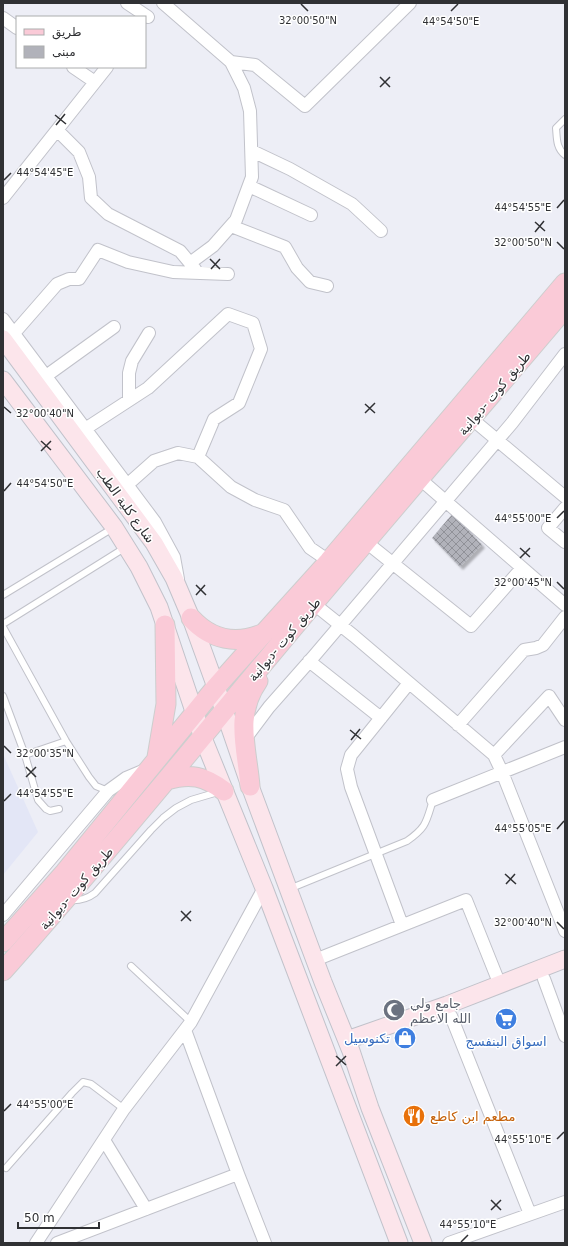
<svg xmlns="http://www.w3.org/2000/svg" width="568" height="1246" font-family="'DejaVu Sans',Cairo,sans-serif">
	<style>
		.built { fill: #e3e6f6 }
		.building { fill: url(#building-cross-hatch); filter: url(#shadow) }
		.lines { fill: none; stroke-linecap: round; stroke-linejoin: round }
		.lane-casing { stroke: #c1c2ca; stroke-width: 8 }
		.street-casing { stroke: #c1c2ca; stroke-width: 14 }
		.secondary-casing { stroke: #c1c2ca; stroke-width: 19 }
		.primary-casing { stroke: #cdcece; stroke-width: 21 }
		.lane { stroke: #fff; stroke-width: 6 }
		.street { stroke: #fff; stroke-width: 12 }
		.secondary { stroke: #fce5eb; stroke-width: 17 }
		.primary { stroke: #facad7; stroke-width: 19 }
		.ticks { fill: none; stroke: #303134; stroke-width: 1.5 }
		.labels { text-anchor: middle; stroke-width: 3; stroke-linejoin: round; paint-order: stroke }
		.street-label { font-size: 13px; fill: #303134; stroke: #fff }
		.worship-label { font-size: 13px; fill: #5b616d; stroke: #fff; text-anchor: start }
		.shop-label { font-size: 13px; fill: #366cbe; stroke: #fff; text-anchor: end }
		.food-label { font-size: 13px; fill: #c56008; stroke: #fff; text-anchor: start }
		.ticks-label { font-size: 10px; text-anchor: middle; fill: #303134; stroke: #fff; stroke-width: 3; stroke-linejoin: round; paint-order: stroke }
	</style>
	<defs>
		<pattern id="building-cross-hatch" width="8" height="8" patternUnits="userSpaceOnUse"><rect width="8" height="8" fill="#b1b2ba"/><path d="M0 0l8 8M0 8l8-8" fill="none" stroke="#909198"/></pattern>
		<filter id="shadow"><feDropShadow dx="3" dy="3" stdDeviation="1" flood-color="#0004"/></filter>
	</defs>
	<rect width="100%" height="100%" fill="#edeef6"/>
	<path class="built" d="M3,754L38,832L3,875Z"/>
	<path class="building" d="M453,513L482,545L460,567L432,538Z"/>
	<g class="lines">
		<g class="lane-casing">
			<path id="lane" d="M565,119L556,128C557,138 556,148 565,155
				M3,595L113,528
				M3,624L126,547
				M3,627L66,741L89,777L96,786L108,791
				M3,696L25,755L38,800L46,809L50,811L59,809
				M25,755L66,741
				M289,889L407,841C427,827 426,822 433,800
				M69,900C80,901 87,899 95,893L151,830L163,818L176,808L191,800L218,792
				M131,966L191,1022
				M6,1168L72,1093L83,1082L91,1084L124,1109"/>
		</g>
		<g class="street-casing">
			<path id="street" d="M127,3L148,17
				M163,3L231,62L244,88L250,111L252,177L236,220L213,246L190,263
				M3,18L17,28
				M231,62L255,65L305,106L410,3
				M73,67L95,82
				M57,130L79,152L89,177L91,198L108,214L180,251L195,269
				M252,151L290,169L352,204L381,231
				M249,186L311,215
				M3,198L107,67
				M231,226L285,247L297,268L310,282L327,286
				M3,319L155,522L174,557L178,579
				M9,339L57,284L69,279H79L98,250L128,262L173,272L228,274
				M46,376L114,327
				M129,400V373L132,361L149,333
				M472,419L565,497
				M85,429L148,388L228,314L253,323L261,349L239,403L214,419L198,457
				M420,479L565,605
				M127,485L154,461L178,453L198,457L231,487L255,500L284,510L310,548L329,561
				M565,508L548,528L565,542
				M366,542L471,626L522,568
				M314,604L354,636L494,755L502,772L565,931
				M309,661L381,718
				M458,725L524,650L536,648L543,645L565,617
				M245,739L269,707L314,656L512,423L565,354
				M494,755L549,696L565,720
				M433,800L565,747
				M3,915L108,791L126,778L145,770
				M402,925L351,787L347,769L351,755L409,683
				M315,960L466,900L500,985
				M544,979L565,1036
				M451,1016L530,1214
				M185,1030L238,1174L265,1243
				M104,1140L146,1209
				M36,1243L124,1109L191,1022L264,888
				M57,1243L238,1174
				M449,1243L565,1202"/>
		</g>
		<g class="secondary-casing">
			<path id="secondary" d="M3,339L154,543L174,578L191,618L216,687L250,786L323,982L351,1051L370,1108L423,1243
				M3,380L114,527L139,567L159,607L203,738L264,888L399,1243
				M347,1040L447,1005L565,959"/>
		</g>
		<g class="primary-casing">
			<path id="primary" d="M191,618C211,640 237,645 264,633
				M157,757L166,704L165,625
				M167,780C190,773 205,776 224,791
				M250,786C247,749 234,715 258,681
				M3,942L65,872L216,687L264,633L329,561L565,283
				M3,971C94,869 180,763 268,658C366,540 466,425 565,308"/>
		</g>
		<use href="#lane" class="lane"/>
		<use href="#street" class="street"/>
		<use href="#secondary" class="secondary"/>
		<use href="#primary" class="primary"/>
	</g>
	<path class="ticks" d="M301,4L308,11M451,11L458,4M380,77L390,87M380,87L390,77M55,115L66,124M56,125L65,114M4,180L11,173M557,208L564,200M535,222L545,231M535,232L544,221M557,242L564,249M210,259L220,269M211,269L220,259M365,404L375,413M4,407L11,413M365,413L375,403M41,441L51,450M41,451L51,441M4,491L11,483M557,518L564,511M520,548L530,557M520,558L530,548M557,582L564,589M196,585L206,595M196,595L205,585M350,730L361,739M351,740L360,729M4,746L11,753M26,767L36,777M26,777L36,767M4,801L11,794M557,829L564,821M505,874L516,884M506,884L515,874M181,911L191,921M181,921L191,911M557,922L564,929M336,1056L346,1065M336,1066L346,1056M4,1111L11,1104M557,1139L564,1132M491,1200L501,1210M491,1210L501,1200M461,1242L468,1235"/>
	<defs>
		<g id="mosque-disc" transform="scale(1.15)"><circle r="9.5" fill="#6b7280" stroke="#fff"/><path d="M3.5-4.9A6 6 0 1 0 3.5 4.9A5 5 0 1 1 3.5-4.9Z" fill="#fff"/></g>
		<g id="supermarket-disc" transform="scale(1.15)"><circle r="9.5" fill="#3f7fe0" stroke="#fff"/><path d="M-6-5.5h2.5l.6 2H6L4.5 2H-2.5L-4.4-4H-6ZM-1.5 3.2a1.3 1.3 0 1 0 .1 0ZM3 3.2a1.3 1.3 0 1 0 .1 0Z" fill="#fff"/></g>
		<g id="shop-disc" transform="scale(1.15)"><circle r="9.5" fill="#3f7fe0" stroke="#fff"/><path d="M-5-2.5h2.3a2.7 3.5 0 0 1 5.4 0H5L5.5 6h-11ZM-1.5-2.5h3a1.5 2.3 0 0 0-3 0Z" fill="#fff"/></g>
		<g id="restaurant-disc" transform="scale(1.15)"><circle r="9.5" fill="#e8710a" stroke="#fff"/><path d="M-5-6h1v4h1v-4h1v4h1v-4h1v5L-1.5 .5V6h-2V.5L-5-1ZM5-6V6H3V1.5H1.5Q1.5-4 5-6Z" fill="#fff"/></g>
	</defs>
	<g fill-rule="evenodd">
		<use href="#mosque-disc" x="394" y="1010"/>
		<use href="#supermarket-disc" x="506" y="1019"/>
		<use href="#shop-disc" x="405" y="1038"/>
		<use href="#restaurant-disc" x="414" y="1116"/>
	</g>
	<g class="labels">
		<g class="street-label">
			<text transform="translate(494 393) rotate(-50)" y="5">طريق كوت -ديوانية</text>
			<text transform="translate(126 505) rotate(54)" y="5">شارع كلية الطب</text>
			<text transform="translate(284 639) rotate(-50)" y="5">طريق كوت -ديوانية</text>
			<text transform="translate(76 888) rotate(-49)" y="5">طريق كوت -ديوانية</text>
		</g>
		<g class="worship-label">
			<text x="410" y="1008">جامع ولي<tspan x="410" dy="15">الله الاعظم</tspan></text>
		</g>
		<g class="shop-label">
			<text x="390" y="1043">تكنوسيل</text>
			<text x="506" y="1046" text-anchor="middle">اسواق البنفسج</text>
		</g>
		<g class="food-label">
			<text x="430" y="1121">مطعم ابن كاطع</text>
		</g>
	</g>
	<g class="ticks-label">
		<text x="308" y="24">32°00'50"N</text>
		<text x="451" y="25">44°54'50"E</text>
		<text x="45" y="176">44°54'45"E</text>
		<text x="523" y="211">44°54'55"E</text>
		<text x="523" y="246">32°00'50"N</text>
		<text x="45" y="417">32°00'40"N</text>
		<text x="45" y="487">44°54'50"E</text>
		<text x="523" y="522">44°55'00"E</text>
		<text x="523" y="586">32°00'45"N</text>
		<text x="45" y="757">32°00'35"N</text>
		<text x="45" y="797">44°54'55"E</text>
		<text x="523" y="832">44°55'05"E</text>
		<text x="523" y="926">32°00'40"N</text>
		<text x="45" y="1108">44°55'00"E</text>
		<text x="523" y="1143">44°55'10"E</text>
		<text x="468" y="1228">44°55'10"E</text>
	</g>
	<rect width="568" height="1246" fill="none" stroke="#303134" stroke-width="8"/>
	<rect x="16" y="16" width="130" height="52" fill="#ffffff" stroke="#acadae"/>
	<rect x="24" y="29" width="20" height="6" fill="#facad7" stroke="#acadae"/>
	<text x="52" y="36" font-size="12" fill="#303134">طريق</text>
	<rect x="24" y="46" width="20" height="12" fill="#b1b2ba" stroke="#acadae"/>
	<text x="52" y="56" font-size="12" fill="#303134">مبنى</text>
	<path d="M18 1222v6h81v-6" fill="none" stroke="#303134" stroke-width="2"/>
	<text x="24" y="1222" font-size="12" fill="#303134" stroke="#ffffff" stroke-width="3" paint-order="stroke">50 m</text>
</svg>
